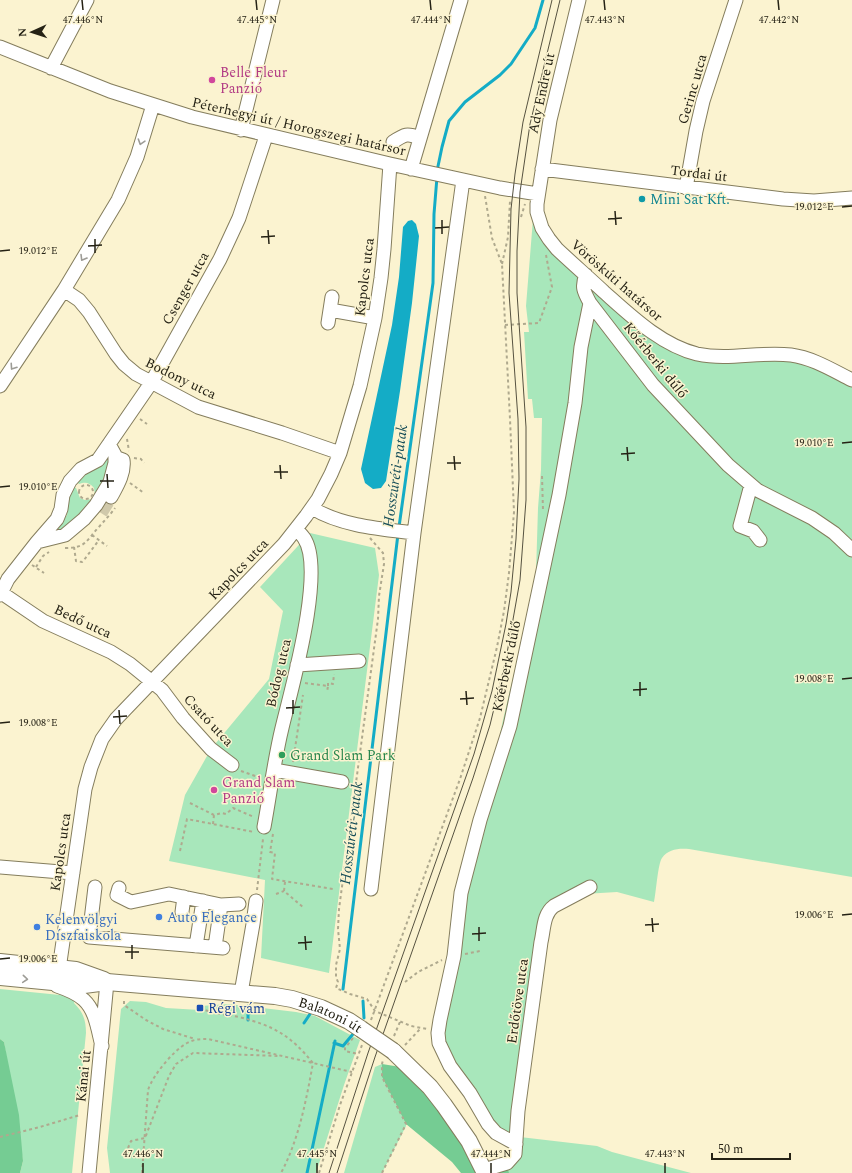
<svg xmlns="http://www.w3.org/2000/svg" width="852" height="1173" font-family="Spectral,serif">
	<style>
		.green { fill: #a8e7bb }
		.forest { fill: #75cc93 }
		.water { fill: #14acc6 }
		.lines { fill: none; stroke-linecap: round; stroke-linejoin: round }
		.stream { stroke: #14acc6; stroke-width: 3 }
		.minor-tunnel { stroke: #d0c9ab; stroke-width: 13; stroke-dasharray: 13 6; stroke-linecap: butt }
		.minor-casing { stroke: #847d5d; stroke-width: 15 }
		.major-casing { stroke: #847d5d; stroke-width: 18 }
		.path { stroke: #afa98e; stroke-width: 2; stroke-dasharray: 3 3; stroke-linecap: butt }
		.minor { stroke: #fff; stroke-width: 13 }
		.major { stroke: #fff; stroke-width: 16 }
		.tram { stroke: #565240; stroke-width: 1 }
		.major-bridge-casing { stroke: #847d5d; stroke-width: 18; stroke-linecap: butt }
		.major-bridge { stroke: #fff; stroke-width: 16 }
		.oneway { stroke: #9d9c96 }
		.ticks { fill: none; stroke: #252215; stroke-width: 1.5 }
		.hotel-dot { fill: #d1479c; stroke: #fbf3d0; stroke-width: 1.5 }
		.culture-dot { fill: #0f9aa8; stroke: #fbf3d0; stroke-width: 1.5 }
		.leisure-dot { fill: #2e9e5b; stroke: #fbf3d0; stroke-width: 1.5 }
		.shop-dot { fill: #3f7fe0; stroke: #fbf3d0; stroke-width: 1.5 }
		.transit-dot { fill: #1a4fb4; stroke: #fbf3d0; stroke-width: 1.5 }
		.labels { text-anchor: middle; stroke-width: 3; stroke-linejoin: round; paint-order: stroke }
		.hotel-label { font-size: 14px; fill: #b23c85; stroke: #fbf3d0; text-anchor: start }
		.street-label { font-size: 14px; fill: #252215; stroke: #fbf3d0 }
		.culture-label { font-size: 14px; fill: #0d838f; stroke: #fbf3d0; text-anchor: start }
		.leisure-label { font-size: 14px; fill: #27864d; stroke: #fbf3d0; text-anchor: start }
		.shop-label { font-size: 14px; fill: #366cbe; stroke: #fbf3d0; text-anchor: start }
		.transit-label { font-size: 14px; fill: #164399; stroke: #fbf3d0; text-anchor: start }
		.water-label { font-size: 15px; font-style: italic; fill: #144c57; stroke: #fbf3d0 }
		.ticks-label { font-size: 10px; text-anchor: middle; fill: #252215; stroke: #fbf3d0; stroke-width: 3; stroke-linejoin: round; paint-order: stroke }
	</style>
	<rect width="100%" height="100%" fill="#fbf3d0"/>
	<path class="green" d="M533,219L632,317L685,350L789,355L852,381V877L689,849C679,848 668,849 662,858C658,863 656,893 654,902L617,892L584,894L552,910L520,1137L597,1146L612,1152L691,1173H509L507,1163L515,1154L496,1133L438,1033L503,720L519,652L536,573L538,508L541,470L542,418H534L532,399H528L524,332H529L526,306Z
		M104,460H108L110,462L105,480L95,495L94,488C89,482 85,482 79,484L77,482L83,476Z
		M74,487L76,488L80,498L85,500L93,499L78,518L60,530L58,528L59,525L67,515L69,498Z
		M310,533L375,548L379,575L329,973L261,958L265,880L169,861L185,795L211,749L269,679L283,611L260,587Z
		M0,989L70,996L75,999L74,1003C83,1012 86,1020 86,1033L72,1173H20L23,1161L4,1042L0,1039Z
		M130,1001L146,1002L166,1008L200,1010L201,1006L229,1004L296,1012L315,1016L360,1040L344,1085L316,1173H110L107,1148L121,1009Z
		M382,1064V1077L406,1124V1126L382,1173H344L375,1067Z"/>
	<path class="forest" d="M0,1039L4,1042L19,1115L23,1161L20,1173H0Z
		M382,1064L413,1069L484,1170L507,1163L509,1173H461L452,1162L406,1124L382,1077Z"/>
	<path class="water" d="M412,220L416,224L419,236L412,303L400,391L386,481L381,488L373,489L365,483L361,469L392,325L399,277L403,227L408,221Z"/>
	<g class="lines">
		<path class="stream" d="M437,171L442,147L449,121L465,102L500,75L511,64L535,28L543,0
			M399,527L433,283L434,214L437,177
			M343,989L398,534
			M363,1001L364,1018
			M248,1020V1006
			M304,1023L310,1014
			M334,1043L343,1046L353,1034
			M307,1173L335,1041"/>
		<path class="minor-tunnel" d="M101,513L111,497"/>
		<g class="minor-casing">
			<path id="minor" d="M579,0L550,120L537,204V212L542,228L549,239L557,249C573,264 589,278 604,292C631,316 661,345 697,354C730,361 759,351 791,355C813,358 832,370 852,380
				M0,47L110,91L192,117L390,164L500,188L538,194
				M51,68L87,0
				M241,130L273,0
				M393,142C405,134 407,133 420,138
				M411,169L461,0
				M542,169L783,199L814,201L852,198
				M686,188L696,131L703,101L736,0
				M64,290L79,300L89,312L116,354L124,364L136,374L198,407L282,433L340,453
				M590,303L653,385L728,465L757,490L812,518L834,533L852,550
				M330,310L375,318
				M328,323L332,297
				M0,386L64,290L118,200L137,157L153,105
				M751,485L740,526L753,531L760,540
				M111,497C117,486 125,473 123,460L115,457
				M312,508C341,526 381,529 414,533
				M37,542L65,535L84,519L96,505L110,482L115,463V455L109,444
				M0,592L43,621L111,652L130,664L162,690L183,718L211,749L232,765
				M0,595L8,579L37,542L57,519L61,509L63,495L70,481L81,469L98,460L151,383L220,259L239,218L266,136
				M297,665L359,661
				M274,770L342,782
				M264,827C270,795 274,761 282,728C291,690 326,570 304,538C302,535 299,532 296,529
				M0,867L73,873
				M95,887L89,937L223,948
				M119,888L117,895L131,902L169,894L221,905L239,904
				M371,889L414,533L463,180
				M182,912L184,897
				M65,929L90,931
				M196,946L203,901
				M215,947L221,905
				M53,975L59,969L85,789L91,767L102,739L116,719L284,544L306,516L318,499L331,474L340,453L360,386L375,318L381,278L384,249L390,164
				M57,986C66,989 77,993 84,1000C96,1011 98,1031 102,1046
				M241,993L253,924L256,901
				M516,1144L496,1133L488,1124L470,1093L450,1066L439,1043L438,1033L440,1020L454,956L461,893L480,820L510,726L559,495L575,403L581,347L590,303C584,292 581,287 586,275
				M484,1170L507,1163L515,1154L518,1111L541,942C544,930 543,914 554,906L590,887
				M89,1173L107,982"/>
		</g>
		<g class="major-casing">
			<g id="major">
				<path d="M0,962L76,970L104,980"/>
				<path id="s1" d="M0,977L84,985L107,982L275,996L292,999L321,1008L349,1021L361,1029"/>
				<path d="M393,1051L430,1087L444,1105L469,1141L485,1173"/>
			</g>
		</g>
		<path class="path" d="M521,217L525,204
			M502,264L508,237L510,201
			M505,325L539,323L552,287L546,255
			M140,419L147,424
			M127,439L129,451
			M134,458L141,459L144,463
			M542,476L543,510
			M130,483L144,493
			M79 492a7 7 0 1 1 14 0a7 7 0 1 1-14 0Z
			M92,535L107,546
			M370,538L383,553L384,564L379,596L378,619L339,909L338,929L340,949L336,965V977L338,982L336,988L350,994L367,999L375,1011L411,1026L427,1029
			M74,547L76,561L82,562L84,560L99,540
			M65,548C86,548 86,541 98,528C104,521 110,515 115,508
			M32,565L44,573
			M36,567L43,556L49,552
			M305,683L328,686L327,692
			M328,686V683L333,684L334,674
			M293,762L303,695
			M241,771L261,778
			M190,803L214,815L222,813L226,814L233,808L254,817
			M213,824L214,815
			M273,834L270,852L275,853L272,879L333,889
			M180,851L187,819L254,832
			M285,882L284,891L304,908
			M257,890L263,839
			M276,894L284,891
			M465,954L480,951
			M405,982L418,972L442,960
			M124,1001V1005L146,1020L163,1029L195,1039
			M200,1008C213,1014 226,1014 239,1017C274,1026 290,1035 313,1063C306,1101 299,1139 281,1173
			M371,1020L460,779L480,718L497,647L504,611L509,573L514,512L510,419L502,264L492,238L485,196
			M394,1036L400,1022
			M353,1038L345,1048V1051L358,1054
			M405,1045L421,1028
			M0,1137L40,1127L80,1115
			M128,1148L131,1141L145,1138L169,1076L176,1064L193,1053L280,1056
			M142,1173L148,1090C153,1075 173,1051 187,1043C194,1039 201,1039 208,1039L352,1072
			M319,1173L340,1105L362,1045
			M382,1173L406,1124L382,1077V1064L383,1060"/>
		<use href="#minor" class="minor"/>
		<use href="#major" class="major"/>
		<path class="tram" d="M329,1173L368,1053L474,754L492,691L506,624L511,592L516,539L519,479L518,419L509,293L511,209L515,174L523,122L552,0
			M337,1173L375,1057L473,778L490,725L506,659L520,580L526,500V427L517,293V251L520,192L530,124L560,0"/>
		<g class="major-bridge-casing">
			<path id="major-bridge" d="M361,1029L393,1051"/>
		</g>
		<use href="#major-bridge" class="major-bridge"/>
	</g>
	<defs><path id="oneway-chevron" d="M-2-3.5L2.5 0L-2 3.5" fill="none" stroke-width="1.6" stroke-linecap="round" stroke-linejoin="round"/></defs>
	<g class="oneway">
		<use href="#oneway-chevron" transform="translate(141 142) rotate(108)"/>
		<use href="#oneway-chevron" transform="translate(83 258) rotate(121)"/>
		<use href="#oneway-chevron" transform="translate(13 367) rotate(124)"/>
		<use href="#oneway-chevron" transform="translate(25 979) rotate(5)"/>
	</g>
	<path class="ticks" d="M82,0L83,10M256,0L257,10M430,0L431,10M604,0L605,10M778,0L779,10M842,207L852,206M615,211L616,225M608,219L622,218M442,220V234M435,228L449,227M268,230L269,244M261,237L275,236M95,239V253M88,246L102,245M0,251L10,250M842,443L852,442M627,447L628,461M621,454L635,453M454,456L455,470M447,463H461M280,465L281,479M274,472H288M107,474L108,488M100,481H114M0,487L10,486M842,679L852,678M640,682V696M633,690L647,689M466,691L467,705M460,699L474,698M293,700V714M286,708L300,707M119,710L120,724M113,717L127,716M0,723L10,722M842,915L852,914M652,918L653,932M645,925L659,924M479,927V941M472,934L486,933M305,936L306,950M298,943L312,942M132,945V959M125,952H139M0,959L10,958M143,1163V1173M317,1163V1173M491,1163V1173M665,1163V1173"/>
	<g class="hotel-dot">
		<circle cx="212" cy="80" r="4"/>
		<circle cx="214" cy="790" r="4"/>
	</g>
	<circle class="culture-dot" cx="642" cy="199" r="4"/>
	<circle class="leisure-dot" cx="282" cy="755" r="4"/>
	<g class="shop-dot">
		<circle cx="159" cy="917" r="4"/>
		<circle cx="37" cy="927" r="4"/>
	</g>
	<rect class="transit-dot" x="196" y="1004" width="8" height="8" rx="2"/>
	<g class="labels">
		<g class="hotel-label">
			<text x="220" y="77">Belle Fleur<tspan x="220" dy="16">Panzió</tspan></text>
			<text x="222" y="787">Grand Slam<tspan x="222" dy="16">Panzió</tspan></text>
		</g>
		<g class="street-label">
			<text transform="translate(692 89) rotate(-74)" y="5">Gerinc utca</text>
			<text transform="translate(541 93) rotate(-78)" y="5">Ady Endre út</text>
			<text transform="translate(299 126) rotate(13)" y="5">Péterhegyi út / Horogszegi határsor</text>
			<text transform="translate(699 173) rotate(7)" y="5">Tordai út</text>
			<text transform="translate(364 277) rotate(-83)" y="5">Kapolcs utca</text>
			<text transform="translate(617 280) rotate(41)" y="5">Vöröskúti határsor</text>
			<text transform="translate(185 288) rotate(-61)" y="5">Csenger utca</text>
			<text transform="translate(656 360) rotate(51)" y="5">Kőérberki dűlő</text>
			<text transform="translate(181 378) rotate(26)" y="5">Bodony utca</text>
			<text transform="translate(238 569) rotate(-46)" y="5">Kapolcs utca</text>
			<text transform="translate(83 621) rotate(25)" y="5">Bedő utca</text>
			<text transform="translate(506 666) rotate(-78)" y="5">Kőérberki dűlő</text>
			<text transform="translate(278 673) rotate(-77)" y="5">Bódog utca</text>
			<text transform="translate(209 720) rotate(47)" y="5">Csató utca</text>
			<text transform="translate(60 852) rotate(-82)" y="5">Kapolcs utca</text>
			<text transform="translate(517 1001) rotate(-82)" y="5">Erdőtöve utca</text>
			<text dy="5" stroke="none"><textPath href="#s1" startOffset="335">Balatoni út</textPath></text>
			<text transform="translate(83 1076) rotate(-84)" y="5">Kánai út</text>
		</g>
		<g class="culture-label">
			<text x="650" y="204">Mini Sat Kft.</text>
		</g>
		<g class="leisure-label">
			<text x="290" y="760">Grand Slam Park</text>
		</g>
		<g class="shop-label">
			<text x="167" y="922">Auto Elegance</text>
			<text x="45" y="924">Kelenvölgyi<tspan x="45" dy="16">Díszfaiskola</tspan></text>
		</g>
		<g class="transit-label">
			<text x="208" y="1013">Régi vám</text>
		</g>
		<g class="water-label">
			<text transform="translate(395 476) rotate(-82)" y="5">Hosszúréti-patak</text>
			<text transform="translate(351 833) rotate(-83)" y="5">Hosszúréti-patak</text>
		</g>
	</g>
	<g class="ticks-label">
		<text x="83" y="23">47.446°N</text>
		<text x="257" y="23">47.445°N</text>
		<text x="431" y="23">47.444°N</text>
		<text x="605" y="23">47.443°N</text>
		<text x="779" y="23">47.442°N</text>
		<text x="814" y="210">19.012°E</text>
		<text x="38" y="254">19.012°E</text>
		<text x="814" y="446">19.010°E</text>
		<text x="38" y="490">19.010°E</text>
		<text x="814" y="682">19.008°E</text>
		<text x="38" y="726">19.008°E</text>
		<text x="814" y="918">19.006°E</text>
		<text x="38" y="962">19.006°E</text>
		<text x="143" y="1157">47.446°N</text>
		<text x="317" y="1157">47.445°N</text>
		<text x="491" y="1157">47.444°N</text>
		<text x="665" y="1157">47.443°N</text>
	</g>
	<g transform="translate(32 32) rotate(267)" stroke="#fbf3d0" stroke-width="3" paint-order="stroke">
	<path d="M0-3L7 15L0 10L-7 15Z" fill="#252215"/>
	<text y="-6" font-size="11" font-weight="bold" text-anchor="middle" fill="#252215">N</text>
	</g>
	<path d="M712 1153v6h78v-6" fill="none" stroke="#252215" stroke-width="2"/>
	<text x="718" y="1153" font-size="12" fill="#252215" stroke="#fbf3d0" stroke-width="3" paint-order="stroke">50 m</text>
</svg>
